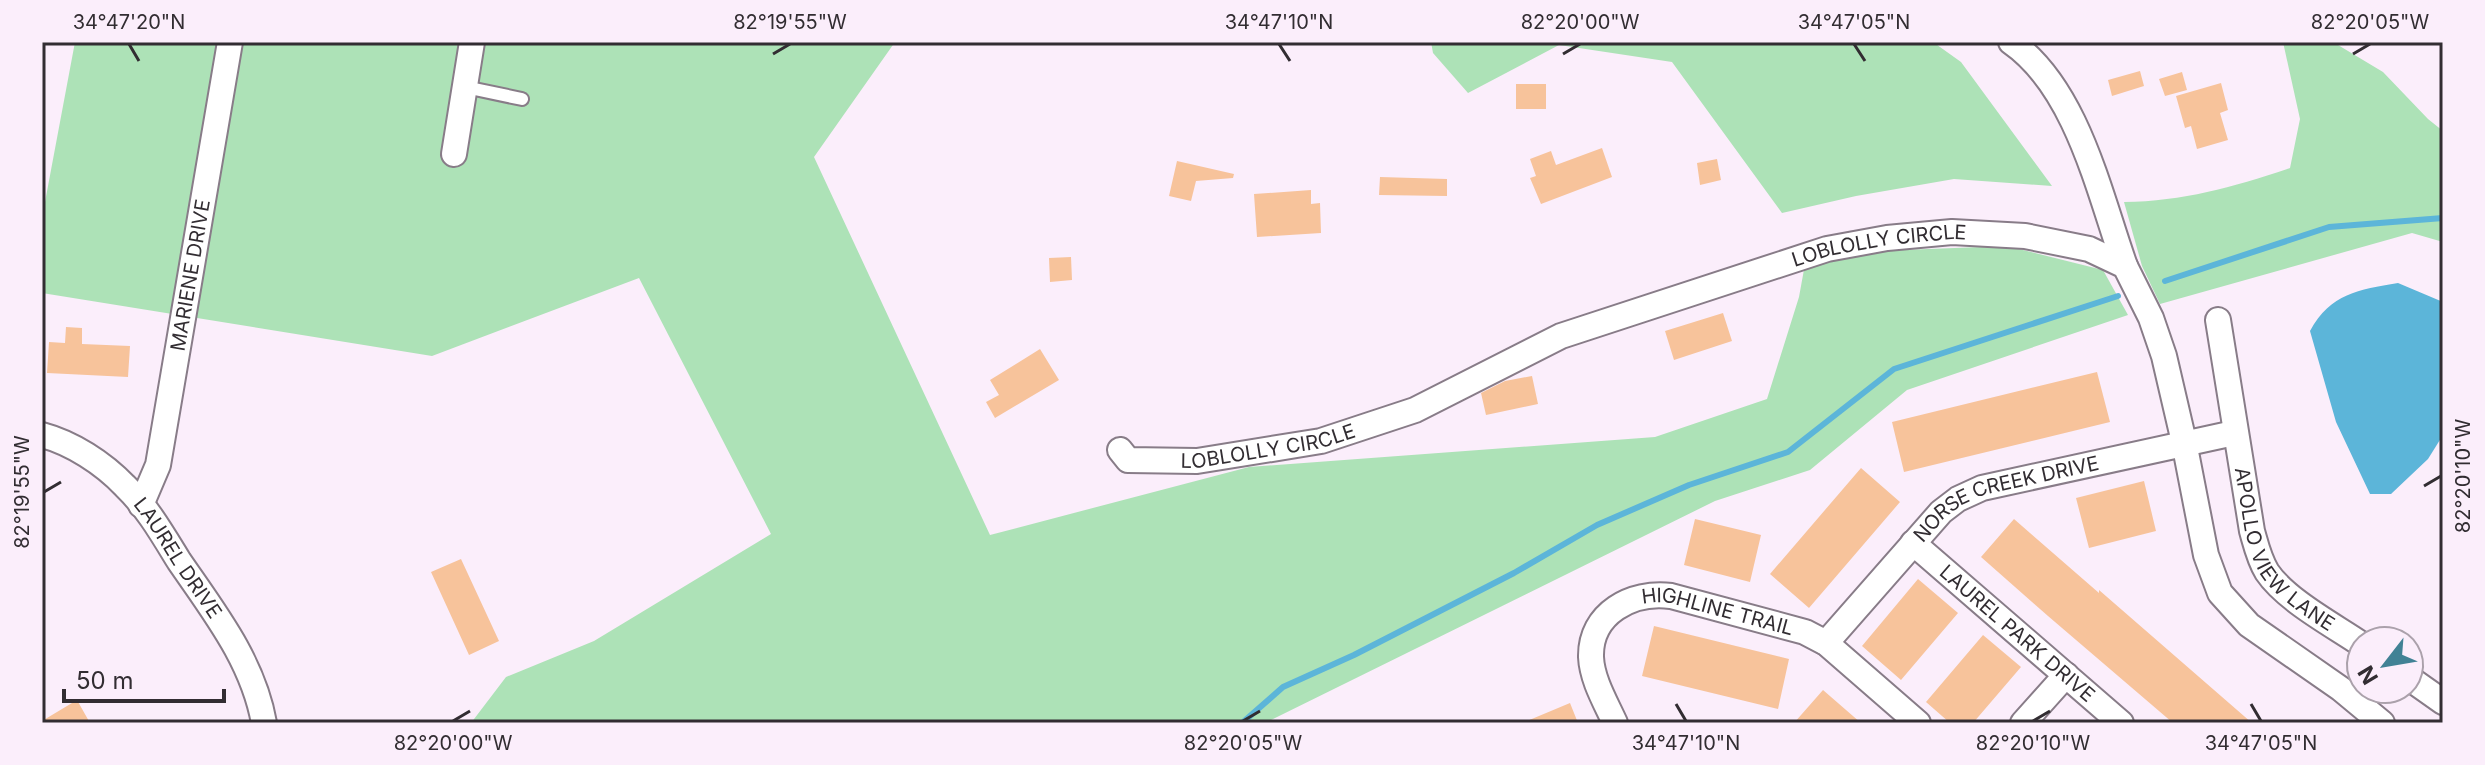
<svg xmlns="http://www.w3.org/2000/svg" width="2485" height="765" font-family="Inter,sans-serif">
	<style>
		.green { fill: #ade2b7 }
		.water { fill: #5cb5d9 }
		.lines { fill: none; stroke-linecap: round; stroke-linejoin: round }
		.stream { stroke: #5cb5d9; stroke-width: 6 }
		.building { fill: #f7c39b }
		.lane-casing { stroke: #887c88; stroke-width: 16 }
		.street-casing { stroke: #887c88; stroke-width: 28 }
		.lane { stroke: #fff; stroke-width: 12 }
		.street { stroke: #fff; stroke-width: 24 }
		.ticks { fill: none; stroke: #322d32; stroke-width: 3 }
		.labels { text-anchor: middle; stroke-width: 7; stroke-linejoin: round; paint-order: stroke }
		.street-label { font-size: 20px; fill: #322d32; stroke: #fbeefb }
		.neatline { fill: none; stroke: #322d32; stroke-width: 3 }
		.ticks-label { font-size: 20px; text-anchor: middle; fill: #322d32 }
	</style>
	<rect width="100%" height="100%" fill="#fbeefb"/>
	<path class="green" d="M75,42H895L814,157L990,535L1249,467L1655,437L1767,399L1799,297L1805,264L1876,251L2007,246L2103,270L2128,315L1907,390L1810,470L1715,501L1265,723H471L506,677L594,641L771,534L639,278L432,356L42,293V218Z
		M1431,42H1933L1961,62L2052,186L1954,179L1856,196L1782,213L1672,62L1559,45L1468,93L1433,53Z
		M2283,42H2333L2383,72L2428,119L2443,131V242L2412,233L2160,304L2142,266L2124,202C2184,201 2233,187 2290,168L2300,119Z"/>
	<path class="water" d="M2398,283L2443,302V435L2428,459L2391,494H2370L2336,422L2310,331C2331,293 2358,290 2398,283Z"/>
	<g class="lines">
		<path class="stream" d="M2165,281L2329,227L2443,218
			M1242,723L1283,687L1354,655L1514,573L1597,525L1689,485L1788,452L1894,369L2118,296"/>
	</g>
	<path class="building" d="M2140,71L2144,86L2112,96L2108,80Z
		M2182,72L2187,90L2165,96L2159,79Z
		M2221,83L2228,110L2220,113L2228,140L2197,149L2191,126L2185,128L2176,96Z
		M1516,84H1546V109H1516Z
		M1602,148L1612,177L1541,204L1530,178L1536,176L1530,159L1551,151L1556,165Z
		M1717,159L1721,180L1700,185L1697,163Z
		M1177,161L1234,174L1233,178L1196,181L1191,201L1169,196Z
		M1380,177L1447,179V196L1379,195Z
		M1311,190V204L1320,203L1321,233L1257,237L1254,194Z
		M1071,257L1072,280L1050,282L1049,258Z
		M1723,313L1732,341L1674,360L1665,331Z
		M66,327L82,328V344L130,346L128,377L47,373L49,342L65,343Z
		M1040,349L1059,380L995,418L986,402L999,395L990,380Z
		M2097,372L2110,422L1904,472L1892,422Z
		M1532,376L1538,404L1486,415L1481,393L1505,381Z
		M1861,468L1900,502L1809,608L1770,574Z
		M2144,481L2156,531L2089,548L2076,498Z
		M1695,519L1761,535L1750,582L1684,565Z
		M2014,519L2099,593V590L2252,723H2173L2048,616L1981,557Z
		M461,559L499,641L469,655L431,572Z
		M1918,579L1958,613L1901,680L1862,646Z
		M1654,626L1789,659L1778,709L1642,676Z
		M1983,635L2021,667L1973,723H1950L1926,702Z
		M1823,690L1861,723H1794Z
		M77,700L90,723H42V721Z
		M1570,703L1578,723H1522Z"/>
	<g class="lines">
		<g class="lane-casing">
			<path id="lane" d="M465,87L522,99"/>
		</g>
		<g class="street-casing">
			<g id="street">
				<path d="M2011,42C2077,88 2099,193 2125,266"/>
				<path d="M454,154L472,42"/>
				<path id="s1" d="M2218,320L2252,531C2256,545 2259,559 2267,572C2286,600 2333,625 2361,644"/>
				<path id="s2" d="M42,435C72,443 103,463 125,486C147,507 163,535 179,561C214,612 253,661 264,723"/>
				<path id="s3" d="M1120,450L1128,460L1197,461L1321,441L1415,410L1561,336L1827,249L1887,238L1952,232L2025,236L2089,249L2125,266L2151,318L2164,356L2184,442L2206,555L2220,593L2249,625L2341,689L2382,723"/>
				<path id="s4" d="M141,505L158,465L230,42"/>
				<path id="s5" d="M1913,543L2121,723"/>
				<path id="s6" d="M1826,643L1941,512L1958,499L1982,488L2234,433"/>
				<path d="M2409,678L2443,702"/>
				<path id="s7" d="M1615,723C1606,703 1592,680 1591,657C1590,613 1632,591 1671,596L1805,632L1826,643L1918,723"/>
				<path d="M2023,723L2066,675"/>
			</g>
		</g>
		<use href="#lane" class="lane"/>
		<use href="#street" class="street"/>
	</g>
	<path class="ticks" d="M129,44L139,61M1279,44L1290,61M1854,44L1865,61M773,54L790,44M1563,54L1580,44M2353,54L2370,44M2424,486L2441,476M44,492L61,482M1676,704L1686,721M2251,704L2261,721M453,721L470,711M1243,721L1260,711M2033,721L2050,711"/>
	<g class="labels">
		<g class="street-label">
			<text dy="7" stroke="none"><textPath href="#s3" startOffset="802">LOBLOLLY CIRCLE</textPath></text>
			<text dy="7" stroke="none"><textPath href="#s4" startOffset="236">MARIENE DRIVE</textPath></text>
			<text dy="7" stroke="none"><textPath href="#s3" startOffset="154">LOBLOLLY CIRCLE</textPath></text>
			<text dy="7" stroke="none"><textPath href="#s6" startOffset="240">NORSE CREEK DRIVE</textPath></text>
			<text dy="7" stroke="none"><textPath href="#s1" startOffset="246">APOLLO VIEW LANE</textPath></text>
			<text dy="7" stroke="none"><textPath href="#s2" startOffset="188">LAUREL DRIVE</textPath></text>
			<text dy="7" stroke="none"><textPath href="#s7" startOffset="234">HIGHLINE TRAIL</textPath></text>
			<text dy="7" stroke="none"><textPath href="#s5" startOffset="138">LAUREL PARK DRIVE</textPath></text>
		</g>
	</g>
	<rect width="2485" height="765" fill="none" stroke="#fbeefb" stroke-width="88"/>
	<g transform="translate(2385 665) rotate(239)"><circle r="38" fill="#fbeefb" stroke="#aba1ab" stroke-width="2"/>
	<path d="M0-6L14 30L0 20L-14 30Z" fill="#418295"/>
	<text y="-12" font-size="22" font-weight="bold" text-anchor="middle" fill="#322d32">N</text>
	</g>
	<path d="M64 689v12h160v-12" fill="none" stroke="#322d32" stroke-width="4"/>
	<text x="76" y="689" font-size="24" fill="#322d32" stroke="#fbeefb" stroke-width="6" paint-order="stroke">50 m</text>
	<rect x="44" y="44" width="2397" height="677" class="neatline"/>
	<g class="ticks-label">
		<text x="129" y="29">34°47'20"N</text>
		<text x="790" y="29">82°19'55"W</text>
		<text x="1279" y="29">34°47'10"N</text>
		<text x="1580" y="29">82°20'00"W</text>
		<text x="1854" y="29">34°47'05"N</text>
		<text x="2370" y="29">82°20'05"W</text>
		<text transform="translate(2463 476) rotate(-90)" y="7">82°20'10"W</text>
		<text transform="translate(22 492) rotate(-90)" y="7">82°19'55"W</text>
		<text x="453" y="750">82°20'00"W</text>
		<text x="1243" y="750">82°20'05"W</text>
		<text x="1686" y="750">34°47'10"N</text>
		<text x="2033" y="750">82°20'10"W</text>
		<text x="2261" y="750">34°47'05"N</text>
	</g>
</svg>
